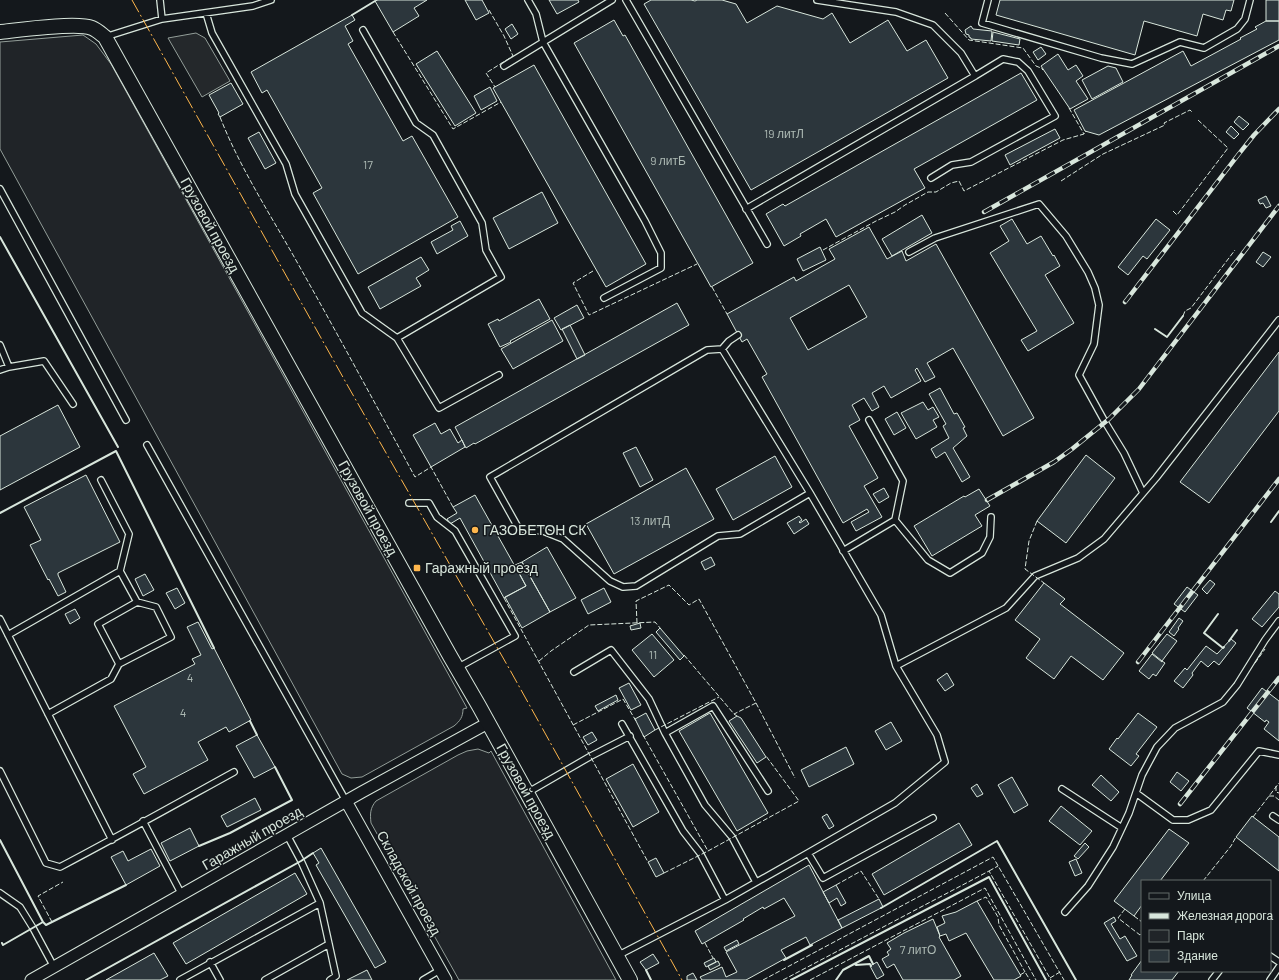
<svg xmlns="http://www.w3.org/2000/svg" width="1279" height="980" font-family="Barlow,sans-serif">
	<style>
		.green { fill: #202428; stroke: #939e99 }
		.parking { fill: #24282b; stroke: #939e99 }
		.building { fill: #2c363c; stroke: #d8e6dc; fill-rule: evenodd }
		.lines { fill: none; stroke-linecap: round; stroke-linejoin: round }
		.service-casing { stroke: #d8e6dc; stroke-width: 8 }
		.minor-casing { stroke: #d8e6dc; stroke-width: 13 }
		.tertiary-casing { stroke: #d8e6dc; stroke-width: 16 }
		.service { stroke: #14181c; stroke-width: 5.5 }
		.minor { stroke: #14181c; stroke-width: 11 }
		.tertiary { stroke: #14181c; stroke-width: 14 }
		.rail-casing { stroke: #d8e6dc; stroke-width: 4.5 }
		.rail { stroke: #14181c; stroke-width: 3; stroke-dasharray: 9; stroke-linecap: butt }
		.fence { stroke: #d8e6dc; stroke-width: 1; stroke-dasharray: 5 2; stroke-linecap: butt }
		.wall { stroke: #d8e6dc; stroke-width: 2 }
		.power { stroke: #ffb74d; stroke-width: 1; stroke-dasharray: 14 3 2 3; stroke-linecap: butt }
		.poi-dot { fill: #ffb74d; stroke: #14181c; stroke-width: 1.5 }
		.labels { text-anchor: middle; stroke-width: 3; stroke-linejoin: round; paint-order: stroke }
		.number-label { font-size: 12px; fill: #adbab4 }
		.street-label { font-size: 14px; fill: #d8e6dc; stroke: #14181c }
		.poi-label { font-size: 14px; fill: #d8e6dc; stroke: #14181c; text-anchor: start }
	</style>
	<rect width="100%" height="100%" fill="#14181c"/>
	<path class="green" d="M83,35L96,44L111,64L467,708L463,709C463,717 460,721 454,726L362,777L351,778L342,774L0,149V42Z
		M478,749L489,753L491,751L616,980H459L371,823C370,814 370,808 376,801L458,755L467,751Z"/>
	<path class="parking" d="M196,33L205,38L230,81L202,97L168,38Z"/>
	<path class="building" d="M378,0H427L414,8L419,16L393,32L375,1Z
		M465,0H482L489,13L476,20Z
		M549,0H578L579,2L557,14Z
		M651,0H691L695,1L697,0H722L736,4L747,23L777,6L823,19L832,13L850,43L888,20L907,51L926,40L948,78L751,190L644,4Z
		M1000,0H1234L1231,11L1226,10L1223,20L1203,14L1197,36L1144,21L1135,55L996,15Z
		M1266,0H1279V21H1266Z
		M352,15L355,20L345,26L353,41L348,44L403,141L412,136L458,217L358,274L313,193L322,188L267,90L262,93L251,72Z
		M614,20L623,36L625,35L753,263L711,287L574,43Z
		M1266,21H1279V40L1099,135L1085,131L1074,110L1183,51L1191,66L1241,39L1240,38L1257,29L1255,27Z
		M512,24L518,34L511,39L505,29Z
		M971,26L973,29L992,31L991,41L971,39V38L969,37V35L966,34L965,30Z
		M993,32L1020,39L1019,45L992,41Z
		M1041,47L1046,54L1038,60L1033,52Z
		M437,51L476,113L455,126L416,64Z
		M1058,54L1068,70L1076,65L1083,76L1076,81L1088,99L1070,109L1041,66Z
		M534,65L646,264L606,287L493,88Z
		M1108,66L1116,68L1123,82L1092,99L1082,80Z
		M1021,73L1037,100L914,169L925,188L836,237L826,219L800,234L801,236L784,246L766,214L783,204L785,206Z
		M231,83L243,104L220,117L218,114L219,113L209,95Z
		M490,87L497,101L481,110L474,96Z
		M1239,116L1249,124L1243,130L1234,122Z
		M1231,126L1239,134L1234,139L1226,132Z
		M1055,129L1060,138L1010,165L1005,155Z
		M259,132L276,163L265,169L248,138Z
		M542,192L558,223L509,249L493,218Z
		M1266,196L1271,206L1266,208L1263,203L1260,204L1258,200Z
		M922,215L932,233L892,256L882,239Z
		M1012,219L1027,244L1041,236L1053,256L1054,255L1060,266L1045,275L1074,323L1028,351L1021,340L1037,331L990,253L1009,241L1000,226Z
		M1156,219L1170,230L1147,259L1143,256L1128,275L1118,267Z
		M460,221L468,236L437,254L431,242L453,230L451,226Z
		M869,227L887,259L902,251L906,261L936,244L1034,418L1003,436L953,348L927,363L935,377L925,382L917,368L915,370L921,381L891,398L884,386L872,393L879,407L872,411L864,398L852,405L860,420L849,426L878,478L864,486L882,517L856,531L851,522L869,512L867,509L843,523L762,377L767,374L747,339L742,342L727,314L794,277L796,281L835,259L829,249ZM849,285L867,317L808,350L790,318Z
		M820,247L826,260L803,271L797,259Z
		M1263,252L1271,257L1263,267L1256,262Z
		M421,257L429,270L416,278L421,286L380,309L368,287Z
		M539,299L550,319L510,341L511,342L500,347L488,324L498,319L499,321Z
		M677,303L689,325L475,444L474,443L466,448L455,427Z
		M577,305L584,318L561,330L554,318Z
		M552,320L563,341L513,369L501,349Z
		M570,325L585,355L577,359L562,329Z
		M1279,352V411L1209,503L1180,482Z
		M940,388L954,414L957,413L965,427L963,428L967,436L953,448L970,477L962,482L945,452L936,458L931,449L949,438L943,426L946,424L929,394Z
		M923,402L928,410L933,407L939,417L933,420L937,427L916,439L901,413Z
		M58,405L80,447L0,490V436Z
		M897,412L906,428L894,435L885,419Z
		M435,423L441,434L450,429L458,443L462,440L465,447L431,467L413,435Z
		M636,447L653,480L640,487L623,453Z
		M1086,455L1115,478L1066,543L1037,521Z
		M775,456L792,487L733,520L716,489Z
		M686,468L714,519L614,574L586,524Z
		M86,475L120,542L58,573V575L66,592L58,596L49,579L48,580L30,545L41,540L24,507Z
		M884,488L889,497L879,503L873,494Z
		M979,489L990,506L975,515L982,526L932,556L914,526L964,496L965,497Z
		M475,495L526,586L504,598L460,518L450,524L447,519L457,513L453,507Z
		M799,516L802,520L799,522L800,523L806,519L809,524L794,534L787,523Z
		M547,547L576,598L550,612L522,562Z
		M711,557L715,565L705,570L701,562Z
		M522,562L550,612L522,628L505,597L526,586L515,565Z
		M145,574L154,590L143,596L135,579Z
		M1210,580L1215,584L1207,594L1202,589Z
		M1044,583L1065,599L1060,604L1124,653L1103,680L1071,656L1054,679L1026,658L1040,639L1015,620Z
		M1187,587L1198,595L1185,612L1174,604Z
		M177,588L185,603L175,609L166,593Z
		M604,588L611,602L588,614L581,600Z
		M1275,591L1279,594V607L1262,627L1252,619Z
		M75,609L80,618L70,624L65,614Z
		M1179,618L1183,621L1178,628L1179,629L1174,636L1169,632Z
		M198,622L212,649L214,648L251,720L229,732L226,727L198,742L208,760L144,794L133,774L146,767L114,706L195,664L192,659L201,655L187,627Z
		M640,623L641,628L631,630L630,626Z
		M660,628L684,656L680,660L656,632Z
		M652,634L674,660L654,677L632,650Z
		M1167,634L1177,641L1162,661L1152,653Z
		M1231,639L1236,643L1219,665L1214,661L1208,667L1201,661L1192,673L1193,675L1183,688L1174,681L1185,668L1187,670L1206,646L1217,654Z
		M1152,654L1162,662V661L1165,663L1156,676L1153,674L1149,679L1139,671Z
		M947,673L954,685L945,691L937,680Z
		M629,683L641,705L631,710L619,688Z
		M1262,688L1279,701V741L1264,729L1269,722L1266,720L1265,722L1247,708Z
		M616,695L618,700L598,711L595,706Z
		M646,713L655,730L644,737L635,719Z
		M710,713L768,813L737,831L679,731Z
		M1138,713L1157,727L1136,754L1139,756L1131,766L1109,749L1117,738L1118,739Z
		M737,716L741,718L766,757L757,763L729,721Z
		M891,722L902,741L886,750L875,731Z
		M592,732L597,740L588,745L583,737Z
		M257,735L275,767L254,778L236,746Z
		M846,747L854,764L809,787L801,770Z
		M633,764L659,812L633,827L606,779Z
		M1177,772L1189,781L1181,791L1170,782Z
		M1101,775L1119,792L1111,801L1092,785Z
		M1012,777L1028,805L1014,813L998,785Z
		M977,784L983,794L977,797L971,788Z
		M255,798L261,810L227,827L221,816Z
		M1061,806L1092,831L1080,845L1049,821Z
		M827,814L834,826L829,829L822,817Z
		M1252,816L1279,837V871L1236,837Z
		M959,823L972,845L884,895L872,874Z
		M190,828L199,846L170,861L161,843Z
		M1169,829L1189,843L1160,881H1142V905L1134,916L1114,901Z
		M1085,843L1089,847L1078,859L1074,856Z
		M321,848L386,962L375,968L316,865L319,863L313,853Z
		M151,849L160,866L126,885L111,857L123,851L128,861Z
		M656,858L664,873L656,877L648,862Z
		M1076,859L1082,873L1075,876L1069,862Z
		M809,865L842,928L810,945L806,937L781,950L786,958L746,980H702L700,977L722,967L726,977L737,972L726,952L795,916L784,898L764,909L763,907L743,919L744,920L702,944L695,931Z
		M295,873L307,894L186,964L173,943Z
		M836,885L846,903L841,906L837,898L829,903L823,892Z
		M879,899L883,907L842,928L838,920Z
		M977,901L1021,976L1014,980H994L966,933L949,941L946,934L940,936L937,927L945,923L942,916L956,912Z
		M1114,917L1116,921L1111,924L1120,939L1125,936L1137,956L1127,961L1104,923Z
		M933,919L940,936L939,937L961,976L954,980H903L894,964L887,968L882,959L889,955L887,952L891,949L887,943L904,933Z
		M737,940L739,944L726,951L724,947Z
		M154,953L168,976L160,980H106Z
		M653,954L659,963L646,970L640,962Z
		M714,958L716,962L706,967L704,963Z
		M1142,960V971H1179L1172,980H1129L1132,975H1131Z
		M718,961L720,965L710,970L708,966Z
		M877,962L884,975L877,979L870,966Z
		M367,970L372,980H347Z
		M693,973L697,980H687V976Z"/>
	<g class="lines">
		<g class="service-casing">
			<path id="service" d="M160,0L162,19
				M528,0L536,14L543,42L645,221L661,253V268L604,298
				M626,0L767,244
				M988,0L982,23L1101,58L1132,64L1180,42L1204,48L1237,29L1245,19L1250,0
				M206,13L212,33L286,164L295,194L362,313L397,338L439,408L499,375
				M363,30L416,123L433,135L482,223L486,250L501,277L397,338
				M105,37L162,19L253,6L271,0
				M504,66L612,0
				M931,178L952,165L971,162L1055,116L1028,71L1018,62L1003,59L975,76
				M0,189L126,420
				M746,209L975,76L961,53L933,25L896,12L817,0
				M909,252L935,238L1039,204L1066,236L1088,272L1095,288L1099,305L1094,344L1079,375L1105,422L1124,453L1143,493
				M0,345L9,367
				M722,349L729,341L738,335
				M0,370L9,367L44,361L73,404
				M147,445L346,801
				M409,503H429L437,517L455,531L515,636L457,668
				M895,520L928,560L950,573L982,553L990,537L991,517
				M843,551L895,520L903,481L869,420
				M120,571L137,602L156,607L171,637L119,664L98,624L137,602
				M0,619L112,840
				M8,635L120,571L129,534L101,480
				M896,666L1006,608L1035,576L1078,558L1104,539L1156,478L1279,320
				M574,672L611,650L649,699L665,733
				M48,714L111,679L119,664
				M622,724L683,831L700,853L725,900
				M0,771L46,863L60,867C119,836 176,804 234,772
				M1062,789L1122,828
				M527,793L591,756L630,736
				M1136,793L1173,820H1188L1211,810L1259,751L1279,755
				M1273,816L1279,820
				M143,821L182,895
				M287,835L301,861L320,903L336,976L330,980
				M808,853L823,878L933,818
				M756,882L732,837L705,805L665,733L713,706L768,791
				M0,893L20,907L33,928L54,967
				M1065,912L1088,886L1113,847L1129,813L1142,775L1157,747L1175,728L1223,702L1237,685L1265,640L1279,621
				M617,956L725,900L808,853L895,803L945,762L937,735L896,666L881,615L810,493L722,349L707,350L490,477L519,529L543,531L563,539L610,581L623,587L636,586L718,536L740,534L810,493
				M1270,956L1279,962
				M210,962L220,980
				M180,980L320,903
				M265,980L329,944
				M423,980L440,970
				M1212,980L1219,971
				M1270,980L1279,967"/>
		</g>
		<g class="minor-casing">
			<path id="minor" d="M346,801L446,980
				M31,980L362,792L488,723"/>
		</g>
		<g class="tertiary-casing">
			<path id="tertiary" d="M0,32C19,30 77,22 92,28C97,30 101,34 105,37L450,656L479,706L630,980"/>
		</g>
		<use href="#service" class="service"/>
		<use href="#minor" class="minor"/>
		<use href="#tertiary" class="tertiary"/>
		<g class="rail-casing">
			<path id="rail" d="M984,212L1279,46
				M1125,302L1238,155L1254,135L1279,109
				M987,500L1054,462L1072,449L1109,419L1139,389L1279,206
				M1138,662L1279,479
				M1180,804L1279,678"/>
		</g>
		<use href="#rail" class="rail"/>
		<path class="fence" d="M489,10L504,36L513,56L486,73L495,87
			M945,13L969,40L1023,48L1036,66L1041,68L1043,70
			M393,32L453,129L501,102
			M1069,108L1084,134
			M220,117C240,168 270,214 297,262C337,333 376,405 415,477L431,467L453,507
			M1061,181L1103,154L1165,125L1164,123L1190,110L1193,113
			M1173,211L1177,215L1228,148L1198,120
			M823,250L876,221L895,212L905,205L928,192H936L951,183L959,181L964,191L1063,140L1084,134L1086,131
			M593,271L573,283L589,315L697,264
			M712,287L727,314
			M1183,316L1185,311L1191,308L1235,250
			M1037,521L1029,541L1025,569L1044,583
			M504,598L648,862
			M637,623L636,601L669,585L689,605L699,599L756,703L734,714
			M684,655L734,714L737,716
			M539,661L551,651L589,625L655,622L661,629
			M1255,663L1265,649
			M756,703L795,778
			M573,725L623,699L636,721
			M655,730L719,697
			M643,735L708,851
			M1276,786V792L1279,793
			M1269,796H1274L1279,800
			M1253,817L1279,783
			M989,871L998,866
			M664,873L708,851L799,801L766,756
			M1203,881L1231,846L1236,837
			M836,885L861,871L879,899
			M977,901L986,897L998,917L999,925L1025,972
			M1125,909L1118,918L1140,935L1142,932
			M1134,916L1142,922
			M52,922L38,896L63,882
			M705,943L713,958
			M1020,975L1025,972L1030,980
			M1050,978L1060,972
			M763,980L993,857L1064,980
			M783,980L989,871L1051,980
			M810,980L985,888L1036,980"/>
		<path class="wall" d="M352,15L375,1
			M0,237L118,447
			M1155,329L1167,337L1183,316
			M0,513L116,451L214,648
			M1271,522L1279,511
			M1218,614L1204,633L1223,648L1224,647
			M1229,641L1237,630
			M250,721L257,735
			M0,840L43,922L46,925L126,885
			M199,846L230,833L292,800L275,767
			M881,908L997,841L1076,980
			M2,943L3,945L43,922
			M784,960L812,945
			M855,964L856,965L870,964L871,966
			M646,970L651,980
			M86,980L301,861L313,853
			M791,980L989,877L1046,980
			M836,980L843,970L869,956L873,964"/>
		<path class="power" d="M132,0L349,388L510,670L682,980"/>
	</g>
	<g class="poi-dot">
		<circle cx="475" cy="530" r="4"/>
		<rect x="413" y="564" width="8" height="8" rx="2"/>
	</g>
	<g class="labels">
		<g class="number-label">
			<text x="784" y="138">19 литЛ</text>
			<text x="668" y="165">9 литБ</text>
			<text x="368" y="169">17</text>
			<text x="650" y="525">13 литД</text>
			<text x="653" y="659">11</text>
			<text x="190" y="682">4</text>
			<text x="183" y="717">4</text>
			<text x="918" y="954">7 литО</text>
		</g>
		<g class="street-label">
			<text transform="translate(210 225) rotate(61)" y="5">Грузовой проезд</text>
			<text transform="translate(368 508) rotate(61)" y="5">Грузовой проезд</text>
			<text transform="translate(526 791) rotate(61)" y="5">Грузовой проезд</text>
			<text transform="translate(252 838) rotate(-30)" y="5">Гаражный проезд</text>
			<text transform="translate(409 883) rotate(61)" y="5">Складской проезд</text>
		</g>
		<g class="poi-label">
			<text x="483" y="535">ГАЗОБЕТОН СК</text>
			<text x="425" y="573">Гаражный проезд</text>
		</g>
	</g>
	<rect x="1141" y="880" width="130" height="92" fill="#14181c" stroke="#626a69"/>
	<rect x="1149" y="893" width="20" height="6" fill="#14181c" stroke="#626a69"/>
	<text x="1177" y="900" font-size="12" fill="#d8e6dc">Улица</text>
	<rect x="1149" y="913" width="20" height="6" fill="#d8e6dc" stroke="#626a69"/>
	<text x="1177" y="920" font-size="12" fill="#d8e6dc">Железная дорога</text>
	<rect x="1149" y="930" width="20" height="12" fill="#202428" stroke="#626a69"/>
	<text x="1177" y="940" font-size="12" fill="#d8e6dc">Парк</text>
	<rect x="1149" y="950" width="20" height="12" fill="#2c363c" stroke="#626a69"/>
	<text x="1177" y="960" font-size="12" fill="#d8e6dc">Здание</text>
</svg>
